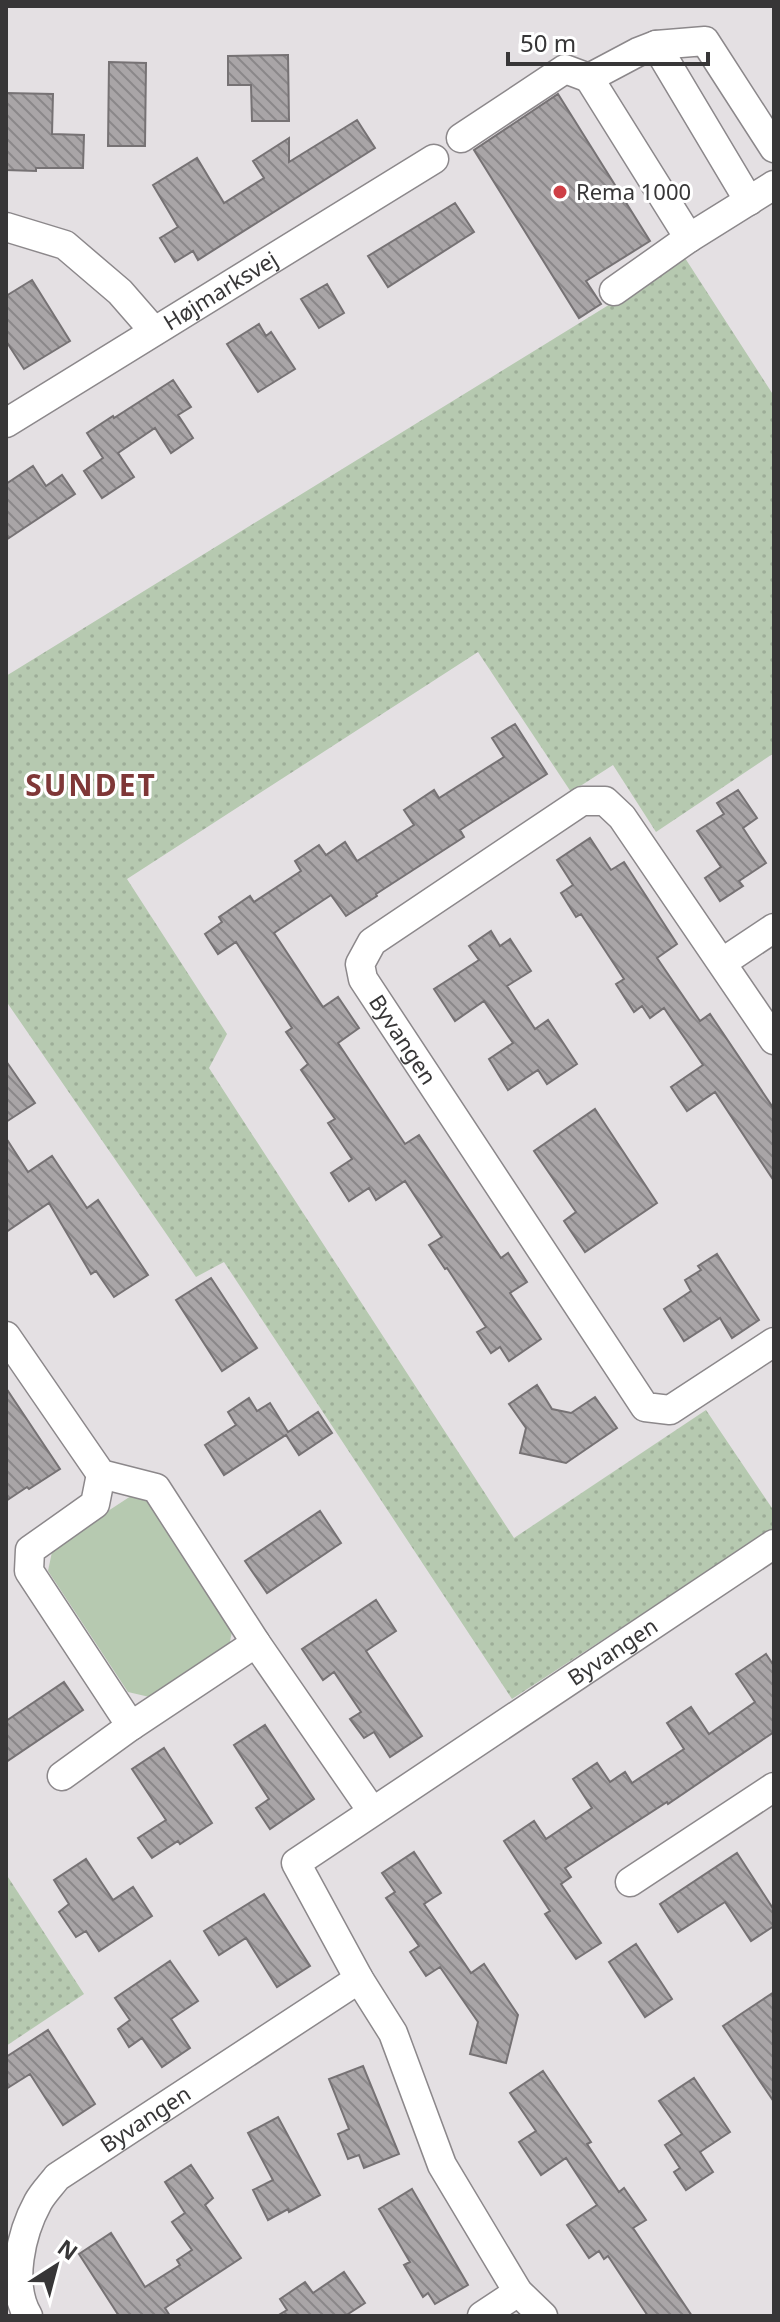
<svg xmlns="http://www.w3.org/2000/svg" width="780" height="2322" font-family="'Noto Sans',sans-serif">
	<style>
		.grass { fill: #b6c9b0 }
		.park { fill: url(#park-dots) }
		.building { fill: url(#building-back-hatch); stroke: #767274; stroke-width: 2 }
		.lines { fill: none; stroke-linecap: round; stroke-linejoin: round }
		.minor-casing { stroke: #8c888b; stroke-width: 31 }
		.minor { stroke: #fff; stroke-width: 28 }
		.poi-dot { fill: #ce3f46; stroke: #fff; stroke-width: 3 }
		.labels { text-anchor: middle; stroke-width: 6; stroke-linejoin: round; paint-order: stroke }
		.poi-label { font-size: 22px; fill: #373637; stroke: #fff; text-anchor: start }
		.street-label { font-size: 22px; fill: #373637; stroke: #fff }
		.district-label { font-size: 30px; font-weight: bold; letter-spacing: 2px; fill: #7f3737; stroke: #fff }
	</style>
	<defs>
		<pattern id="park-dots" width="8" height="8" patternUnits="userSpaceOnUse" patternTransform="scale(2)"><rect width="8" height="8" fill="#b6c9b0"/><path d="M2 2h.1M6 6h.1" fill="none" stroke="#9dad98" stroke-width="1.8" stroke-linecap="round"/></pattern>
		<pattern id="building-back-hatch" width="6" height="6" patternUnits="userSpaceOnUse" patternTransform="scale(2)"><rect width="6" height="6" fill="#a9a5a7"/><path d="M-1 5l2 2M0 0l6 6M5-1l2 2" fill="none" stroke="#8a8789"/></pattern>
	</defs>
	<rect width="100%" height="100%" fill="#e4e0e3"/>
	<path class="grass" d="M134,1494L153,1497L234,1621L228,1652L158,1699L128,1692L48,1571L53,1547Z"/>
	<path class="park" d="M685,258L774,396V753L656,832L613,765L571,792L478,652L127,879L227,1034L209,1068L514,1538L706,1410L774,1511V1528L512,1699L224,1262L196,1277L6,1001V676Z
		M6,1874L84,1994L6,2046Z"/>
	<path class="building" d="M288,55L289,121H252L251,85H228V56Z
		M109,62L146,63L145,146H108Z
		M6,93L53,94L52,134L84,135L83,168H36V171L6,170Z
		M558,94L650,241L586,281L601,304L579,318L474,150Z
		M357,120L375,148L198,260L193,251L175,262L160,238L178,227L153,185L197,158L224,203L264,178L253,161L289,138V162Z
		M455,203L474,232L388,287L368,256Z
		M32,280L70,341L24,369L6,341V296Z
		M327,284L344,313L319,328L301,299Z
		M259,324L266,336L271,332L295,369L258,392L227,344Z
		M173,380L191,407L178,415L193,438L171,453L155,428L118,453L134,477L102,498L84,471L103,458L87,433L113,416L114,418Z
		M33,466L46,486L62,475L75,494L6,540V484Z
		M515,724L547,774L460,830L464,837L376,894L377,896L346,916L331,895L274,933L323,1007L338,997L359,1028L338,1043L405,1144L419,1135L501,1258L508,1253L527,1282L510,1293L541,1339L509,1361L500,1347L491,1353L477,1332L486,1327L447,1268L445,1269L429,1245L442,1237L405,1181L376,1200L369,1188L349,1201L331,1173L352,1159L328,1123L335,1119L301,1070L308,1064L286,1032L292,1028L236,942L218,954L205,934L222,922L219,917L250,896L254,902L301,871L295,861L319,845L326,855L345,842L357,861L414,825L404,810L434,790L439,798L504,757L492,738Z
		M738,790L757,818L743,828L766,863L739,881L743,886L720,901L705,878L721,867L697,831L724,814L717,803Z
		M590,838L611,870L624,862L677,944L657,958L700,1021L710,1014L774,1109V1181L715,1092L687,1111L671,1087L703,1065L664,1008L650,1018L642,1006L634,1012L616,984L624,979L581,914L576,917L561,893L573,885L557,860Z
		M491,931L500,946L510,939L531,971L507,986L535,1029L548,1020L577,1064L547,1084L538,1070L508,1090L489,1059L513,1043L484,1001L455,1021L434,989L479,960L469,946Z
		M6,1061L35,1103L6,1122Z
		M595,1109L657,1203L585,1252L564,1221L576,1212L534,1151Z
		M6,1138L28,1172L52,1156L87,1208L98,1200L148,1275L114,1297L96,1271L91,1274L49,1203L6,1232Z
		M717,1254L759,1320L732,1338L720,1318L684,1341L664,1309L691,1291L685,1280L701,1270L698,1266Z
		M211,1278L257,1348L222,1371L176,1300Z
		M537,1385L552,1409L571,1413L595,1397L617,1428L566,1463L520,1453L526,1428L509,1404Z
		M6,1388L60,1469L29,1489L27,1487L6,1501Z
		M249,1398L257,1411L270,1403L288,1432L318,1412L332,1433L299,1455L286,1435L224,1475L205,1445L236,1425L228,1412Z
		M320,1511L341,1543L267,1593L245,1561Z
		M376,1600L396,1631L366,1651L422,1736L390,1757L374,1732L364,1738L350,1719L361,1712L334,1672L323,1680L302,1649Z
		M766,1654L774,1666V1732L668,1804L667,1802L565,1868L571,1877L561,1884L601,1943L576,1959L545,1914L550,1911L504,1841L534,1821L546,1839L592,1808L573,1779L597,1763L610,1782L625,1772L632,1783L684,1749L667,1723L691,1707L709,1734L755,1702L736,1674Z
		M64,1682L83,1710L6,1762V1721Z
		M265,1725L314,1799L270,1829L256,1808L269,1799L234,1745Z
		M164,1748L212,1823L180,1844L178,1841L152,1858L138,1838L166,1820L132,1769Z
		M414,1852L441,1893L424,1904L471,1973L484,1964L518,2015L506,2063L470,2054L478,2022L440,1967L426,1976L410,1952L419,1946L386,1898L395,1892L382,1873Z
		M737,1853L774,1910V1926L751,1941L725,1902L678,1932L660,1904Z
		M86,1859L113,1900L133,1887L152,1916L99,1951L86,1931L76,1937L59,1912L69,1904L54,1880Z
		M264,1894L310,1966L277,1987L246,1938L219,1955L204,1931Z
		M636,1944L672,1999L645,2017L609,1962Z
		M170,1961L198,2001L171,2019L190,2048L162,2067L142,2038L129,2047L118,2029L130,2020L115,1998Z
		M774,1992V2102L723,2026Z
		M48,2030L95,2104L63,2125L30,2074L6,2089V2057Z
		M363,2066L399,2154L364,2168L359,2155L348,2159L338,2134L349,2129L329,2079Z
		M543,2071L591,2142L587,2144L619,2192L624,2188L646,2220L633,2228L692,2316H648L608,2256L604,2259L599,2251L589,2258L567,2225L597,2205L566,2158L541,2175L519,2142L536,2131L510,2093Z
		M694,2078L730,2132L700,2152L713,2172L686,2190L674,2172L680,2168L665,2145L682,2134L659,2101Z
		M278,2117L320,2195L289,2212L288,2209L268,2220L253,2190L273,2180L248,2133Z
		M191,2165L213,2198L205,2205L241,2258L165,2308L170,2316H119L79,2254L111,2233L145,2287L180,2265L177,2260L192,2250L172,2222L185,2213L165,2182Z
		M412,2189L468,2285L435,2304L428,2293L423,2297L404,2265L410,2262L379,2209Z
		M344,2272L365,2303L345,2316H277L287,2310L280,2299L305,2282L313,2293Z"/>
	<g class="lines">
		<g class="minor-casing">
			<g id="minor">
				<path d="M656,45L749,201"/>
				<path d="M461,138L565,69L589,78"/>
				<path d="M774,148L705,41L656,45L638,52L589,78L689,238L774,185"/>
				<path d="M6,227L65,245L120,292L154,331"/>
				<path d="M614,291L689,238"/>
				<path id="s1" d="M6,423L434,159"/>
				<path d="M723,962L774,928"/>
				<path id="s2" d="M774,1040L622,817L605,801H582L372,942L360,964L363,979L645,1407L670,1410L774,1342"/>
				<path d="M6,1336L101,1474L156,1488L256,1643L372,1811"/>
				<path d="M101,1474L95,1504L30,1550L29,1571L131,1726"/>
				<path d="M62,1776L131,1726L256,1643"/>
				<path d="M630,1882L774,1787"/>
				<path id="s3" d="M28,2316C9,2284 21,2233 38,2202C43,2193 51,2185 57,2177L359,1979"/>
				<path d="M482,2316L518,2292"/>
				<path id="s4" d="M543,2316L518,2292L442,2165L393,2033L359,1979L296,1863L774,1544"/>
			</g>
		</g>
		<use href="#minor" class="minor"/>
	</g>
	<circle class="poi-dot" cx="560" cy="192" r="8"/>
	<g class="labels">
		<g class="poi-label">
			<text x="576" y="200">Rema 1000</text>
		</g>
		<g class="street-label">
			<text dy="8" stroke="none"><textPath href="#s1" startOffset="252">Højmarksvej</textPath></text>
			<text dy="8" stroke="none"><textPath href="#s2" startOffset="682">Byvangen</textPath></text>
			<text dy="8" stroke="none"><textPath href="#s4" startOffset="900">Byvangen</textPath></text>
			<text dy="8" stroke="none"><textPath href="#s3" startOffset="256">Byvangen</textPath></text>
		</g>
		<g class="district-label">
			<text x="91" y="796">SUNDET</text>
		</g>
	</g>
	<rect width="780" height="2322" fill="none" stroke="#373637" stroke-width="16"/>
	<g transform="translate(56 2266) rotate(36)" stroke="#ffffff" stroke-width="6" paint-order="stroke">
	<path d="M0-6L14 30L0 20L-14 30Z" fill="#373637"/>
	<text y="-12" font-size="22" font-weight="bold" text-anchor="middle" fill="#373637">N</text>
	</g>
	<path d="M508 52v12h200v-12" fill="none" stroke="#373637" stroke-width="4"/>
	<text x="520" y="52" font-size="24" fill="#373637" stroke="#ffffff" stroke-width="6" paint-order="stroke">50 m</text>
</svg>
